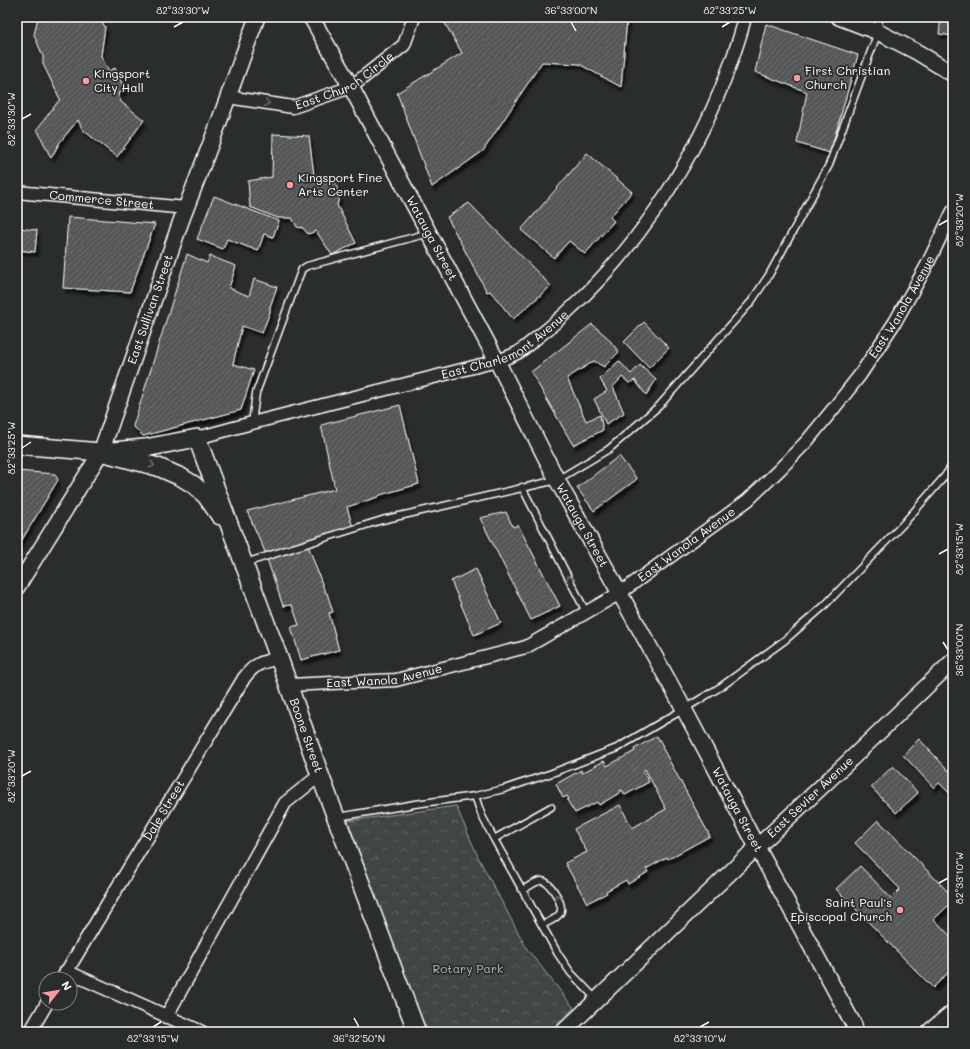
<svg xmlns="http://www.w3.org/2000/svg" width="970" height="1049" font-family="Mali,sans-serif">
	<style>
		.park { fill: url(#park-crowns); stroke: #a0a2a2 }
		.building { fill: url(#building-hatch); stroke: #fff; filter: url(#shadow) }
		.lines { fill: none; stroke-linecap: round; stroke-linejoin: round }
		.service-casing { stroke: #fff; stroke-width: 9 }
		.minor-casing { stroke: #fff; stroke-width: 15 }
		.tertiary-casing { stroke: #fff; stroke-width: 18 }
		.secondary-casing { stroke: #fff; stroke-width: 20 }
		.service { stroke: #2a2d2e; stroke-width: 6 }
		.minor { stroke: #2a2d2e; stroke-width: 12 }
		.tertiary { stroke: #2a2d2e; stroke-width: 15 }
		.secondary { stroke: #2a2d2e; stroke-width: 17 }
		.oneway { stroke: #6a6c6d }
		.ticks { fill: none; stroke: #fff; stroke-width: 1.5 }
		.poi-dot { fill: #ff9aa2; stroke: #2a2d2e; stroke-width: 1.5 }
		.labels { text-anchor: middle; stroke-width: 3.5; stroke-linejoin: round; paint-order: stroke }
		.poi-label { font-size: 12px; fill: #fff; stroke: #2a2d2e; text-anchor: start }
		.street-label { font-size: 12px; fill: #fff; stroke: #2a2d2e }
		.park-label { font-size: 12px; fill: #b3b4b5; stroke: #2a2d2e }
		.neatline { fill: none; stroke: #fff; stroke-width: 1.5 }
		.ticks-label { font-size: 10px; text-anchor: middle; fill: #fff }
	</style>
	<defs>
		<pattern id="park-crowns" width="20" height="18" patternUnits="userSpaceOnUse"><rect width="20" height="18" fill="#414445"/><path d="M2 6a3 3 0 1 1 6 0M12 15a3 3 0 1 1 6 0" fill="none" stroke="#5e6061"/></pattern>
		<pattern id="building-hatch" width="6" height="6" patternUnits="userSpaceOnUse"><rect width="6" height="6" fill="#555758"/><path d="M-1 1l2-2M0 6l6-6M5 7l2-2" fill="none" stroke="#6e7071"/></pattern>
		<filter id="shadow"><feDropShadow dx="2.5" dy="4.5" stdDeviation="1" flood-color="#0009"/></filter>
	</defs>
	<rect width="100%" height="100%" fill="#2a2d2e"/>
	<filter id="ink" filterUnits="userSpaceOnUse"><feTurbulence type="fractalNoise" baseFrequency=".025" numOctaves="2"/><feDisplacementMap in="SourceGraphic" scale="8" xChannelSelector="R" yChannelSelector="G"/><feConvolveMatrix kernelMatrix="1 2 1 2 8 2 1 2 1" color-interpolation-filters="sRGB"/></filter>
	<g filter="url(#ink)">
		<path class="park" d="M456,806L479,859L527,949L574,1008L549,1032H424L348,821Z"/>
		<path class="building" d="M38,17H99L105,27L101,56L109,71L115,68L125,90L118,94L121,102L144,120L117,157L83,130L78,120L60,142L51,158L37,129L60,99L43,64V56L34,35Z
			M448,17H612L627,19L621,87L579,64L542,62L483,151L432,187L397,93L462,53L443,20Z
			M941,17H953V36L939,34Z
			M766,24L858,55L830,153L797,143L807,92L755,72Z
			M273,134L309,136L315,183H336L339,199L337,205L356,243L332,255L316,231L308,234L303,228L297,227L292,218H278L250,207L248,181L272,177Z
			M587,153L632,192L610,217L614,221L585,254L569,241L554,258L521,230Z
			M214,196L279,221L273,237L264,234L258,251L227,239L223,249L197,239Z
			M469,203L551,286L513,319L490,291L487,292L447,217Z
			M68,217L155,224L130,292L63,288Z
			M17,228L37,230L35,252L17,250Z
			M187,254L207,263L210,256L236,266L229,288L249,296L254,279L277,287L270,307V312L262,333L242,326L233,364L254,370L241,410L143,436L133,426Z
			M644,322L669,348L649,368L624,342Z
			M592,324L607,337L619,352L604,367L594,361L567,378L586,421L600,415L603,430L573,445L531,372Z
			M619,361L631,374L640,365L656,380L646,395L635,380L629,383L622,377L613,387L624,413L606,424L594,399L607,391L600,379Z
			M400,405L419,484L380,495L378,497L347,507L353,528L266,554L247,511L335,489L321,425Z
			M619,456L637,479L594,511L577,488Z
			M17,471L55,474L58,480L17,548Z
			M506,512L513,527L518,525L560,606L531,620L480,518Z
			M308,545L325,592L327,593L333,612L329,613L339,650L301,660L291,627L299,625L292,605L283,606L267,559Z
			M476,569L501,623L474,635L451,581Z
			M657,736L663,746L662,747L710,836L668,859L667,857L646,869L648,872L628,884L626,880L606,891L607,893L587,903L565,863L587,852L574,829L620,805L632,828L666,809L645,769L643,771L649,782L625,795L622,790L620,791L621,792L599,805L597,802L575,813L567,800L569,799L567,796L563,798L556,784L581,770L582,773L604,761L607,766L635,751L634,749Z
			M919,739L949,771L953,767V797L939,783L934,788L903,755Z
			M893,766L918,793L896,813L871,787Z
			M878,820L953,897V901L934,919L953,939V968L933,988L836,889L860,866L891,898L900,889L855,843Z"/>
		<g class="lines">
			<g class="service-casing">
				<path id="service" d="M252,423L256,393L300,274L302,269L307,266L429,233
					M522,487L586,612
					M245,563L382,520L557,480L609,449L659,406L751,302L769,275L829,165L878,32L879,17
					M475,796L482,816L494,839L558,954L571,973L596,999
					M338,817L415,804L475,796L504,789L552,773L617,748L684,709L722,686L785,640L824,606L904,523L945,476L953,464
					M494,839L551,807
					M523,890C528,887 536,880 542,881C550,881 565,906 560,913C557,919 548,922 542,925"/>
			</g>
			<g class="minor-casing">
				<g id="minor">
					<path id="s1" d="M228,97L293,107L351,87L404,45L414,17"/>
					<path id="s2" d="M17,192L186,208"/>
					<path id="s3" d="M197,438L252,423L497,361C503,359 511,356 517,353C521,351 525,347 529,344C542,334 554,324 566,313C634,251 688,171 722,86C731,63 740,40 745,17"/>
					<path id="s4" d="M289,685L396,680L526,647L620,593L748,500L780,469L807,441L834,408L860,375L895,322L926,267L953,211"/>
					<path d="M66,971L202,1032"/>
					<path id="s5" d="M62,979L244,678C255,663 262,662 279,658"/>
					<path d="M166,1017L285,803L320,775"/>
					<path d="M30,1032L47,1003"/>
				</g>
			</g>
			<g class="tertiary-casing">
				<g id="tertiary">
					<path id="s6" d="M311,17L351,87L497,361L557,480L684,709L757,847L854,1025L855,1032"/>
					<path d="M839,17L878,32L917,52L953,74"/>
					<path id="s7" d="M17,587L101,452L181,221L219,122L257,17"/>
					<path id="s8" d="M563,1032L757,847L849,761L953,661"/>
					<path d="M929,1032L953,1012"/>
				</g>
			</g>
			<g class="secondary-casing">
				<g id="secondary">
					<path d="M17,445L101,452L158,467L181,477L194,485L206,496L220,516"/>
					<path id="s9" d="M101,452L145,448L197,438L279,658L320,775L417,1032"/>
				</g>
			</g>
			<use href="#service" class="service"/>
			<use href="#minor" class="minor"/>
			<use href="#tertiary" class="tertiary"/>
			<use href="#secondary" class="secondary"/>
		</g>
		<defs><path id="oneway-chevron" d="M-2-3.5L2.5 0L-2 3.5" fill="none" stroke-width="1.6" stroke-linecap="round" stroke-linejoin="round"/></defs>
		<g class="oneway">
			<use href="#oneway-chevron" transform="translate(267 103) rotate(10)"/>
			<use href="#oneway-chevron" transform="translate(152 465) rotate(15)"/>
			<use href="#oneway-chevron" transform="translate(569 578) rotate(-117)"/>
			<use href="#oneway-chevron" transform="translate(557 897) rotate(-121)"/>
		</g>
	</g>
	<path class="ticks" d="M571,22L576,31M174,27L183,22M722,27L730,22M22,119L31,114M939,225L948,220M22,448L31,442M939,554L948,549M943,642L948,650M22,776L31,771M939,883L948,878M354,1018L359,1027M153,1027L161,1022M700,1027L709,1022"/>
	<g class="poi-dot">
		<circle cx="797" cy="78" r="4"/>
		<circle cx="86" cy="81" r="4"/>
		<circle cx="290" cy="185" r="4"/>
		<circle cx="900" cy="910" r="4"/>
	</g>
	<g class="labels">
		<g class="poi-label">
			<text x="805" y="75">First Christian<tspan x="805" dy="14">Church</tspan></text>
			<text x="94" y="78">Kingsport<tspan x="94" dy="14">City Hall</tspan></text>
			<text x="298" y="182">Kingsport Fine<tspan x="298" dy="14">Arts Center</tspan></text>
			<text x="892" y="907" text-anchor="end">Saint Paul's<tspan x="892" dy="14">Episcopal Church</tspan></text>
		</g>
		<g class="street-label">
			<text dy="4" stroke="none"><textPath href="#s1" startOffset="124">East Church Circle</textPath></text>
			<text dy="4" stroke="none"><textPath href="#s2" startOffset="85">Commerce Street</textPath></text>
			<text dy="4" stroke="none"><textPath href="#s6" startOffset="252">Watauga Street</textPath></text>
			<text dy="4" stroke="none"><textPath href="#s4" startOffset="756">East Wanola Avenue</textPath></text>
			<text dy="4" stroke="none"><textPath href="#s7" startOffset="310">East Sullivan Street</textPath></text>
			<text dy="4" stroke="none"><textPath href="#s3" startOffset="324">East Charlemont Avenue</textPath></text>
			<text dy="4" stroke="none"><textPath href="#s6" startOffset="576">Watauga Street</textPath></text>
			<text dy="4" stroke="none"><textPath href="#s4" startOffset="432">East Wanola Avenue</textPath></text>
			<text dy="4" stroke="none"><textPath href="#s4" startOffset="96">East Wanola Avenue</textPath></text>
			<text dy="4" stroke="none"><textPath href="#s9" startOffset="414">Boone Street</textPath></text>
			<text dy="4" stroke="none"><textPath href="#s8" startOffset="341">East Sevier Avenue</textPath></text>
			<text dy="4" stroke="none"><textPath href="#s5" startOffset="197">Dale Street</textPath></text>
			<text dy="4" stroke="none"><textPath href="#s6" startOffset="900">Watauga Street</textPath></text>
		</g>
		<g class="park-label">
			<text x="468" y="973">Rotary Park</text>
		</g>
	</g>
	<rect width="970" height="1049" fill="none" stroke="#2a2d2e" stroke-width="44"/>
	<g transform="translate(58 991) rotate(59)"><circle r="19" fill="#2a2d2e" stroke="#7f8182"/>
	<path d="M0-3L7 15L0 10L-7 15Z" fill="#ff9aa2"/>
	<text y="-6" font-size="11" font-weight="bold" text-anchor="middle" fill="#ffffff">N</text>
	</g>
	<rect x="22" y="22" width="926" height="1005" class="neatline"/>
	<g class="ticks-label">
		<text x="183" y="14">82°33'30"W</text>
		<text x="571" y="14">36°33'00"N</text>
		<text x="730" y="14">82°33'25"W</text>
		<text transform="translate(11 119) rotate(-90)" y="4">82°33'30"W</text>
		<text transform="translate(959 220) rotate(-90)" y="4">82°33'20"W</text>
		<text transform="translate(11 448) rotate(-90)" y="4">82°33'25"W</text>
		<text transform="translate(959 549) rotate(-90)" y="4">82°33'15"W</text>
		<text transform="translate(959 650) rotate(-90)" y="4">36°33'00"N</text>
		<text transform="translate(11 776) rotate(-90)" y="4">82°33'20"W</text>
		<text transform="translate(959 878) rotate(-90)" y="4">82°33'10"W</text>
		<text x="153" y="1042">82°33'15"W</text>
		<text x="359" y="1042">36°32'50"N</text>
		<text x="700" y="1042">82°33'10"W</text>
	</g>
</svg>
